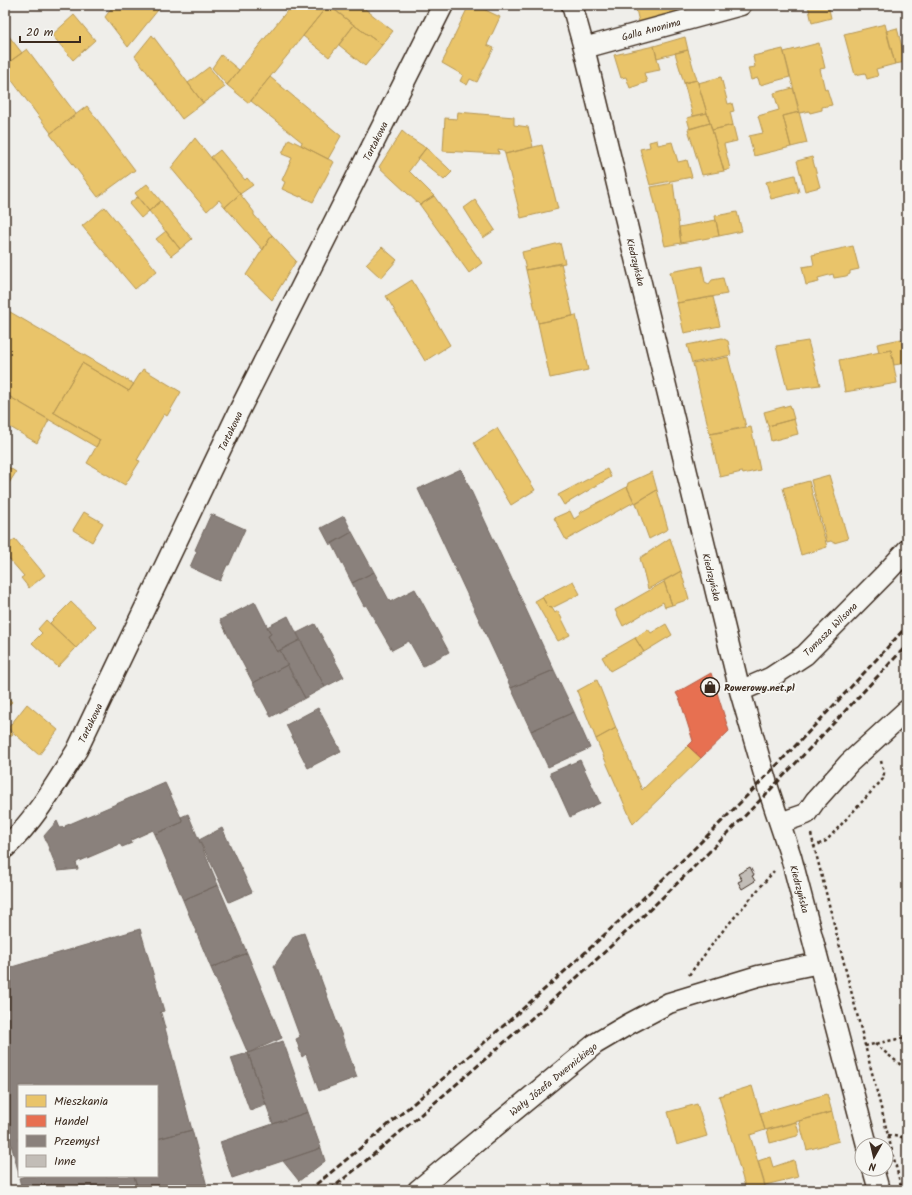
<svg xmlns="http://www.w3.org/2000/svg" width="912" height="1195" font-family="Kalam,sans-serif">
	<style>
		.homes { fill: #e9c46a; stroke: #b59653 }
		.shops { fill: #e76f51; stroke: #b35a42 }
		.industry { fill: #8a817c; stroke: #726760 }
		.building { fill: #c2bdb7; stroke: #3b2a1e }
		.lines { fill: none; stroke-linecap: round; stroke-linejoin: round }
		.minor-casing { stroke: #3b2a1e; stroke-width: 23 }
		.path { stroke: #3b2a1e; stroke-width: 2.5; stroke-dasharray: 3 3; stroke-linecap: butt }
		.minor { stroke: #f6f6f2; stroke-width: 20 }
		.rail { stroke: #3b2a1e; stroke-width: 3; stroke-dasharray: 6 3; stroke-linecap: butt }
		.labels { text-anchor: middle; stroke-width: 4; stroke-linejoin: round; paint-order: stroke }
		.street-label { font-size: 10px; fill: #3b2a1e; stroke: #f6f6f2 }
		.poi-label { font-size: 10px; font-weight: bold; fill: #3b2a1e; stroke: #f6f6f2; text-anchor: start }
	</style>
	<rect width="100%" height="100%" fill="#efeeea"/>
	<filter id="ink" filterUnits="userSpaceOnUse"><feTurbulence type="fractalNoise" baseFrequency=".025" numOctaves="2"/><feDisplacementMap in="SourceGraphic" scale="8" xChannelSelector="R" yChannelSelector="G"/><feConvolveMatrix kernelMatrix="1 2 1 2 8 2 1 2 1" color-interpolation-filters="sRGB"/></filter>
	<g filter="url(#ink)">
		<path class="homes" d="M114,5H162L128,47L105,17Z
			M292,5H328L249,103L227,85Z
			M328,5L354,25L329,57L303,36Z
			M329,5H360L393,31L382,45L354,25Z
			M469,5H475L500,17L487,45L494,48L477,82L470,79L467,85L460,81L463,75L442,63L447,53H446Z
			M635,5H677L678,12L639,22Z
			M808,5H828L831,18L812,23Z
			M74,15L95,40L73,60L52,35Z
			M885,24L895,64L876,69L878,76L867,79L865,73L855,75L844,34Z
			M354,25L382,45L365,66L339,45Z
			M897,28L906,62L895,64L886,31Z
			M5,31L22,53L5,65Z
			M152,35L203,103L182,119L135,56Z
			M685,37L688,50L657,58L654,46Z
			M819,43L825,68L820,69L825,90L827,89L832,105L822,107V110L810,113L809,111L800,113L784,52Z
			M654,46L660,70L644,73L647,82L630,88L626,77L621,78L614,55Z
			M27,49L76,114L51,133L5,71V65Z
			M783,49L790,77L760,85L758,78L751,80L748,68L755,67L753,56Z
			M688,50L697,80L684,83L675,53Z
			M221,55L239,70L227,85L212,68Z
			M209,67L225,87L203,103L188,83Z
			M270,77L341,136L328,159L301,145L302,142L251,101Z
			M721,77L728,104L732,103L734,111L730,112L733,125L712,130L698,83Z
			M697,80L707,113L693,116L684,83Z
			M793,88L799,112L783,116L791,147L754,156L749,136L763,133L758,116L779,110L774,93Z
			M5,90L10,97L5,101Z
			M87,106L135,170L98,197L50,134Z
			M458,112L514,117V125L528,127L533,147L505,154L503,150L498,149L499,154L443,151L445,118L457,119Z
			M799,112L807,143L791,147L783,116Z
			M707,113L710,123L690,129L687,118Z
			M710,123L724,171L702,175L688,129Z
			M733,125L737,141L724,144L730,169L724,171L712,130Z
			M402,131L409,137L426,148L409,171L434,196L420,205L379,167Z
			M195,138L240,194L225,207L219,200L207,211L171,168Z
			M289,139L334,162L313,202L300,196V197L282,189L285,182L282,180L292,158L282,154Z
			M657,140L658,145L672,142L678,162L687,160L692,177L650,185L640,149L650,147L649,142Z
			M542,145L558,209L521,218L505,154Z
			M426,148L446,166L452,172L444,180L418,158Z
			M220,150L245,180L247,178L253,185L240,194L211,157Z
			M812,157L820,187L805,191L797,161Z
			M795,175L799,192L771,199L766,182Z
			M673,183L681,243L665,246L651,187Z
			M147,184L161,201L149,211L135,193Z
			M240,194L254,212V215L272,235L263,250L225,207Z
			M434,196L482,263L469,273L420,205Z
			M137,197L149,211L141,218L129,204Z
			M475,200L495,230L483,238L464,208Z
			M161,201L192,239L180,249L149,211Z
			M105,207L157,271L135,289L82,226Z
			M737,212L742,231L719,236L715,216Z
			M716,220L719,236L681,243L679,227Z
			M166,231L180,249L171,256L156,239Z
			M272,235L296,261L272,300L246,275Z
			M560,243L565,263L526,270L522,252Z
			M853,246L859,269L850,271V274L846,276L834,278L833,274L818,278L819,282L806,285L802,267L814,265L812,255Z
			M382,247L397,260L381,278L366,264Z
			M561,263L573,316L538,323L526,270Z
			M702,266L705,282L709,284L712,280L723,278L727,294L677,303L670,272Z
			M412,280L450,345L425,361L386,296Z
			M713,297L720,326L684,333L677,303Z
			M5,309L134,384L129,391L82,363L53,412L100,440L96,447L5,394Z
			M576,315L588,370L550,378L538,323Z
			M722,338L728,341L731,355L692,363L687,345Z
			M901,339L906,363L894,365L891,350L879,352L877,344Z
			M808,341L820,385L787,389L776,346Z
			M891,350L897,383L845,392L839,360Z
			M728,357L746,427L710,434L693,364Z
			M82,363L129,391L143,369L181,392L167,416L164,414L137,460L140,461L125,485L87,463L100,440L53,412Z
			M5,394L49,420L37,443L5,424Z
			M790,405L794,419L768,426L764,412Z
			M794,419L798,434L771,441L768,426Z
			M751,427L760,470L743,474L742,472L720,477L710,434Z
			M497,428L535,490L511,505L474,443Z
			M5,465L16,472L6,488L5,487Z
			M607,469L611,477L564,505L558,495Z
			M652,472L657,490L635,503L627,487L628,483Z
			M829,475L848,539L834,543L831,541L827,542L811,480Z
			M809,481L827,547L801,555L783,488Z
			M627,487L634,502L566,540L554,518L570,511L574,519L580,515L579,513Z
			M657,490L668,529L649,539L636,503Z
			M84,512L103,523L92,542L73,530Z
			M670,538L681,571L648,589L640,558Z
			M15,539L45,575L29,588L21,578L24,576L5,554V547Z
			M681,571L689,599L672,605L664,581Z
			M573,581L580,594L552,608L548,607L542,597Z
			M664,582L672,605L665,607L663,602L623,626L615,610Z
			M542,597L548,607L552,608L555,613L558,611L570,635L558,641L535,601Z
			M71,602L96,626L76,648L50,623Z
			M46,620L76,648L58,667L32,643L42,633L38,629Z
			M666,624L672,635L644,652L635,638L648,629L651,633Z
			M635,638L644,652L610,671L602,657Z
			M597,680L616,728L596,739L577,691Z
			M5,694L12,702L5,708Z
			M27,704L58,730L39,755L8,728Z
			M5,725L13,734L5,740Z
			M616,728L642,790L688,746L701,758L633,824L596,739Z
			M752,1086L765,1130L750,1135L766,1190H746L719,1096Z
			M827,1094L832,1112L765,1130L760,1113Z
			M697,1104L707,1136L677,1145L668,1112Z
			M832,1112L839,1141L807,1150L799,1121Z
			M796,1122L799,1133L797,1136L770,1143L767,1130Z
			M770,1157L773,1167L794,1160L798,1177L765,1185L758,1161Z"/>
		<path class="shops" d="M711,673L729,731L701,758L688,746L693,741L680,700L676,693Z"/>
		<path class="industry" d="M461,469L554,670L511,688L418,489Z
			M211,514L245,529L229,565H227L220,581L190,567L197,551L195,550Z
			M344,516L352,532L330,545L321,528Z
			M352,532L374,572L352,583L332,543Z
			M374,572L390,602L415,589L449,652L423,666L409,641L392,650L366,605L364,606L352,583Z
			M255,602L271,634L268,636L277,652L280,650L287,665L253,683L220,620Z
			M288,616L300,640L277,652L268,636L271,634L267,627Z
			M315,624L344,677L325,687L297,633Z
			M300,640L325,687L305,698L280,650Z
			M287,665L305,698L271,717L253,683Z
			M554,670L574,712L531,731L511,688Z
			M318,708L341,751L308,768L286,725Z
			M574,712L590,748L548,767L531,731Z
			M580,760L600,803L570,817L550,773Z
			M165,783L183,822L155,834L153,830L131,840L132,843L122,847L120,844L80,861V860L76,863L78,869L58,871L44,836L57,821L60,828L66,827L65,826Z
			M188,814L218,885L183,900L155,834L183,822L181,817Z
			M222,828L252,892L229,902L211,863L199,840Z
			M218,885L247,953L211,968L183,900Z
			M140,929L164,1011L160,1012L161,1013L192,1130L157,1139V1086H19V1174L5,1122V969Z
			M304,933L357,1077L319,1091L306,1054L302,1057L296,1039L300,1037L274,966L294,936Z
			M247,953L282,1038L248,1053L211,968Z
			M283,1041L308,1112L273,1124L248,1053Z
			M248,1053L266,1105L250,1111L231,1058Z
			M308,1112L321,1148L232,1178L220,1142Z
			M192,1130L208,1190H138L134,1176H157V1139Z
			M321,1148L325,1161L299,1181L283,1161Z
			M25,1176H134L138,1190H22L19,1178Z"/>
		<path class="building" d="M750,867L754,875L752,876L755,881L742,889L738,882L742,880L738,874Z"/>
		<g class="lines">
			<g class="minor-casing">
				<path id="minor" d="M572,5L584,48L740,691L769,791L791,857L867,1145
					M584,48L741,5
					M740,691L770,678L805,655L885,574L907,550
					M780,823L806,814L815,801L849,763L907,710
					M5,848C35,820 55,785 77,750L238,413L443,5
					M873,1169L879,1190
					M418,1190L595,1044L629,1024L669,1003L758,976L819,963"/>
			</g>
			<path class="path" d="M811,834L902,1190
				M813,847L826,841L883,779L884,773L881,761
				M689,975L721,933L774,871
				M875,1044L907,1070
				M865,1046L907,1037
				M888,1135L907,1138"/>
			<use href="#minor" class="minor"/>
			<path class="rail" d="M309,1190C353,1155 396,1118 439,1082C514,1017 589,951 660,882C745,800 827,714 907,626
				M330,1190C371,1157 412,1122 452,1088C548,1005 642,920 731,830C791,769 849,707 907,645"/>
		</g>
	</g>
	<defs>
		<g id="shop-ring" transform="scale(1)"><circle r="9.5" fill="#f6f6f2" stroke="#3b2a1e" stroke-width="1.5"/><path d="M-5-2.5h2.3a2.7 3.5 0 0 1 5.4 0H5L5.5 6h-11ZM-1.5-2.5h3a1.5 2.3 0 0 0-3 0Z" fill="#3b2a1e"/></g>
	</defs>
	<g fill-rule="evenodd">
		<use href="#shop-ring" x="710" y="687"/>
	</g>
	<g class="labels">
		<g class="street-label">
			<text transform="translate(651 29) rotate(-15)" y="4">Galla Anonima</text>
			<text transform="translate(375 141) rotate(-63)" y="4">Tartakowa</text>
			<text transform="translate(636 262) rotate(76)" y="4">Kiedrzyńska</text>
			<text transform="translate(230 431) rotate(-64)" y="4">Tartakowa</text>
			<text transform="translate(712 577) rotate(76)" y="4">Kiedrzyńska</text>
			<text transform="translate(830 629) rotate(-45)" y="4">Tomasza Wilsona</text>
			<text transform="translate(90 723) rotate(-64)" y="4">Tartakowa</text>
			<text transform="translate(800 889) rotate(75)" y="4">Kiedrzyńska</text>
			<text transform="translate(553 1079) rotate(-39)" y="4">Wały Józefa Dwernickiego</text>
		</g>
		<g class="poi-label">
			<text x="724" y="691">Rowerowy.net.pl</text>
		</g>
	</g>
	<rect width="912" height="1195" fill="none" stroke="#f6f6f2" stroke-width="20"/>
	<rect x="10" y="10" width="892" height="1175" fill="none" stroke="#3b2a1e" stroke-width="1.5" filter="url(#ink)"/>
	<rect x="18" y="1085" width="140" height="92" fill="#f6f6f2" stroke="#aba49d"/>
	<rect x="26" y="1095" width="20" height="12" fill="#e9c46a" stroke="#aba49d"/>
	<text x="54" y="1105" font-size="12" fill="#3b2a1e">Mieszkania</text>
	<rect x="26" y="1115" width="20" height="12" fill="#e76f51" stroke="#aba49d"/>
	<text x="54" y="1125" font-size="12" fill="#3b2a1e">Handel</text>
	<rect x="26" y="1135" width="20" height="12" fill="#8a817c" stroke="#aba49d"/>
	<text x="54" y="1145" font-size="12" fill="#3b2a1e">Przemysł</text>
	<rect x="26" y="1155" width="20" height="12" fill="#c2bdb7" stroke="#aba49d"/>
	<text x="54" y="1165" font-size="12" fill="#3b2a1e">Inne</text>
	<g transform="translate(874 1157) rotate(188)"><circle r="19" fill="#f6f6f2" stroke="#aba49d"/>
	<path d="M0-3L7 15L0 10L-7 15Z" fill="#3b2a1e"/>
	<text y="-6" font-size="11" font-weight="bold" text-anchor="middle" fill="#3b2a1e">N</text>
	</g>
	<path d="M20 36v6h60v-6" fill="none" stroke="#3b2a1e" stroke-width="2"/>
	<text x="26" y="36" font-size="12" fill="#3b2a1e" stroke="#f6f6f2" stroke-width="3" paint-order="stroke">20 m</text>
</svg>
